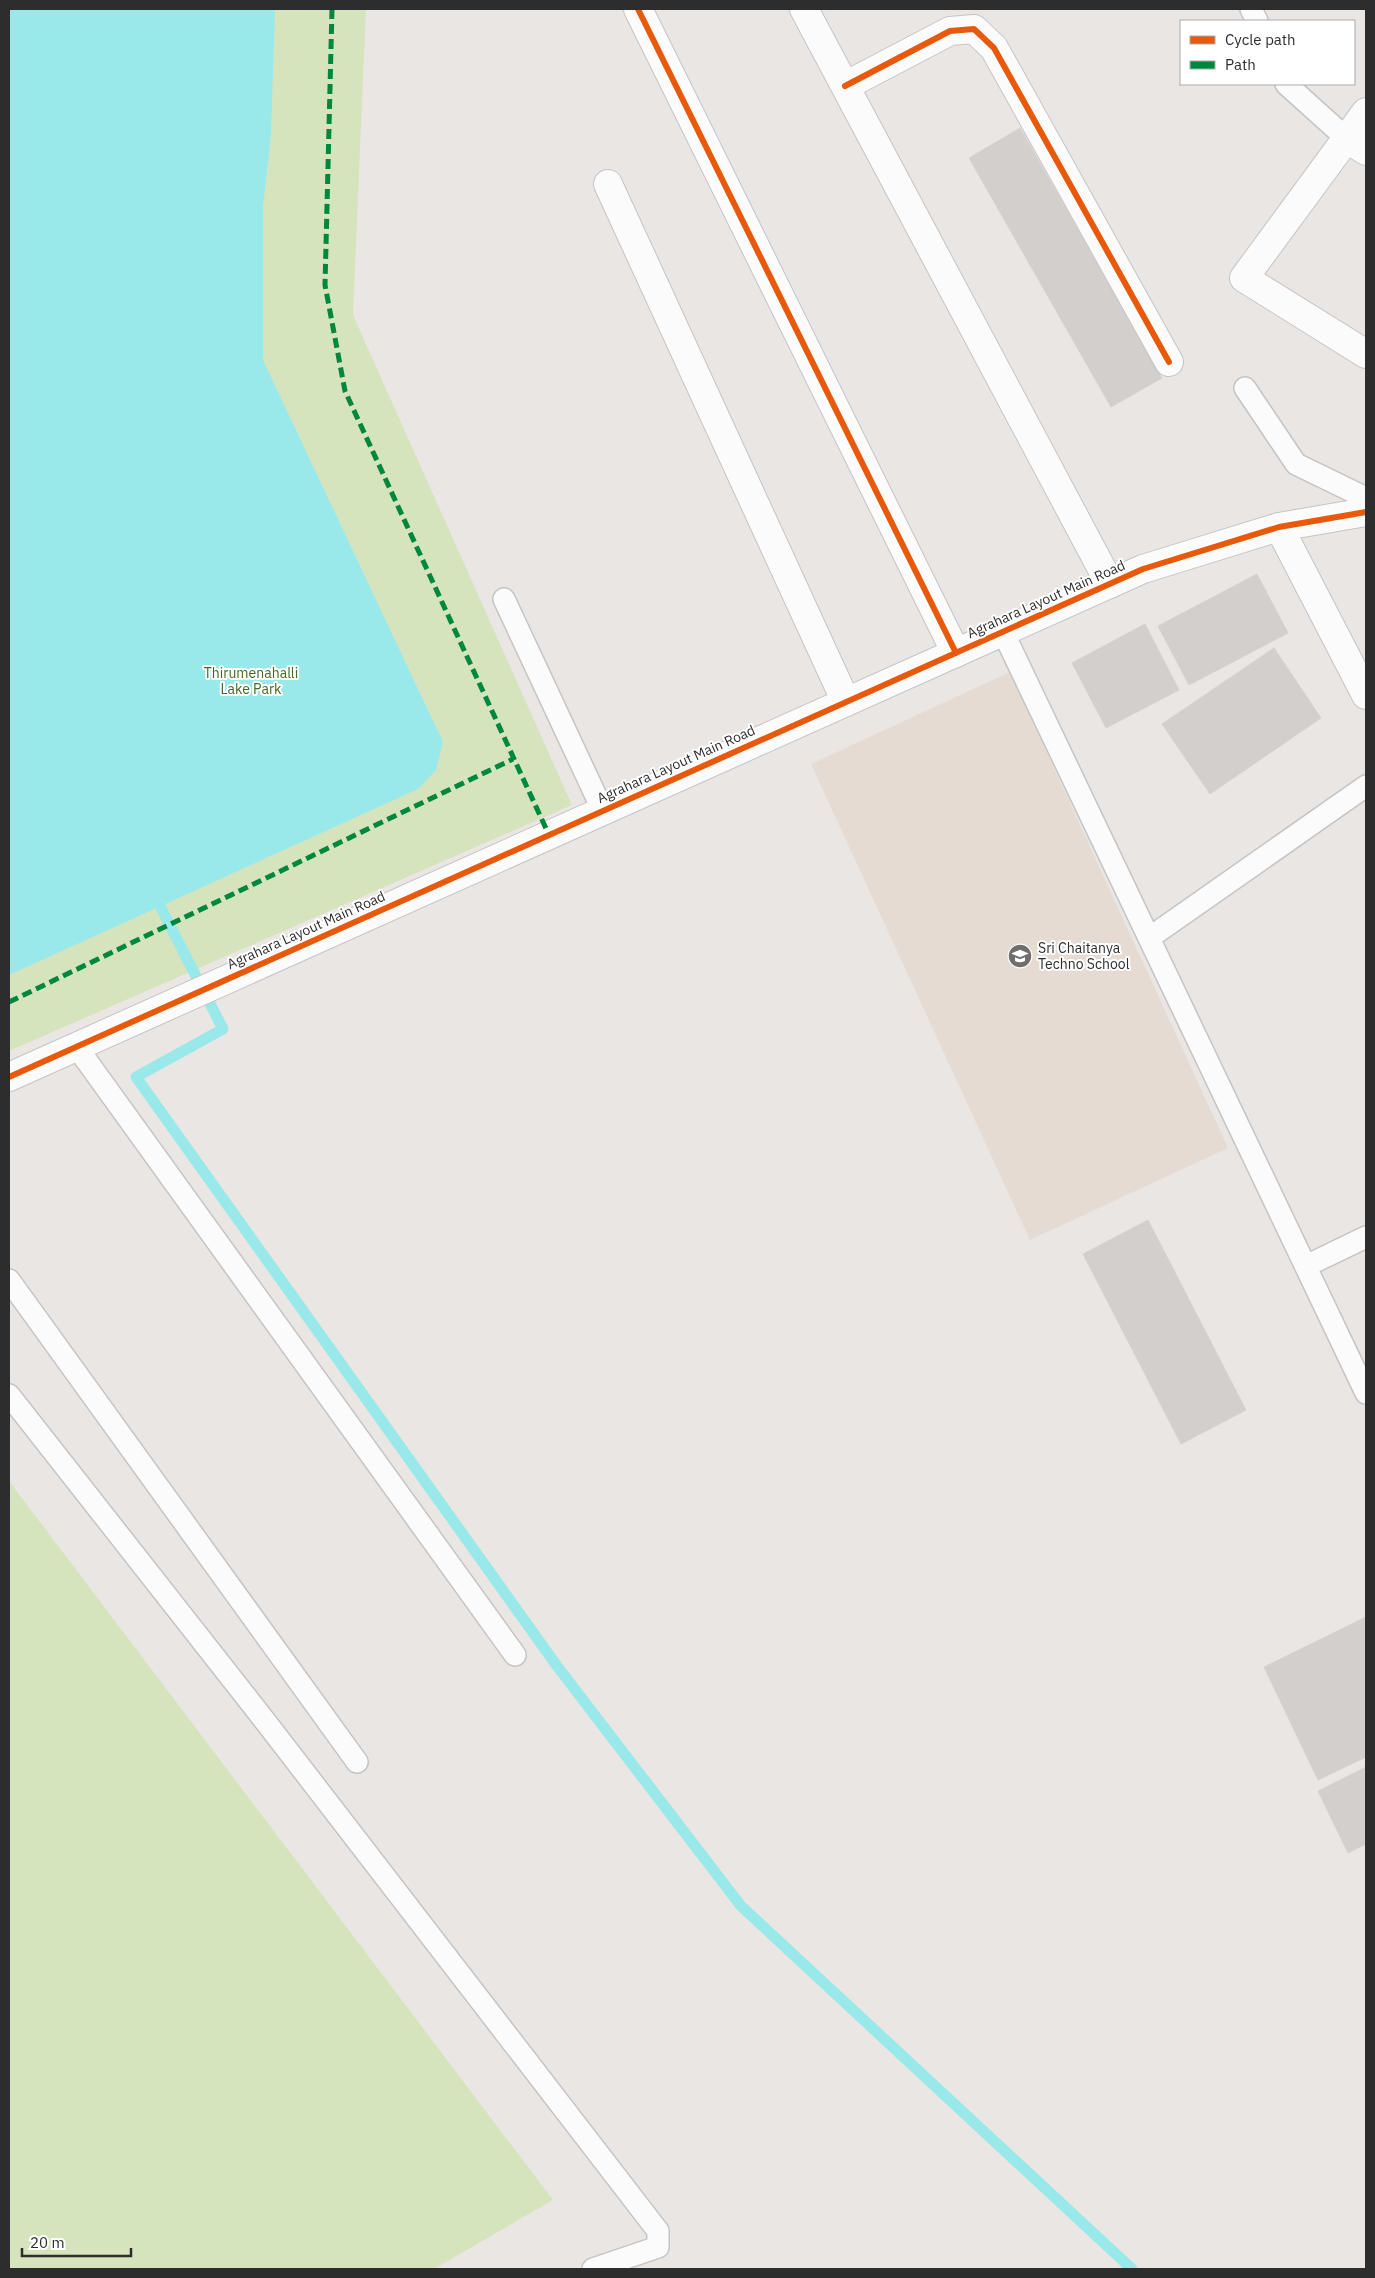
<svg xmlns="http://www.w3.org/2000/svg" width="1375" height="2278" font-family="'IBM Plex Sans',sans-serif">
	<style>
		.education { fill: #e5dbd2 }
		.green { fill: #d6e4be }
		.water { fill: #99e9ea }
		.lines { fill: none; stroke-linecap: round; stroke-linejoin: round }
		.stream { stroke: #99e9ea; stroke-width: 11 }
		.building { fill: #d2cfcd; stroke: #d5d2d0 }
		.lane-casing { stroke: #c5c4c4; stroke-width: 24 }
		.street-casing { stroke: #c5c4c4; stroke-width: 30 }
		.secondary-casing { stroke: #c5c4c4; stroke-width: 30 }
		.lane { stroke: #fcfbfb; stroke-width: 21 }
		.street { stroke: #fcfbfb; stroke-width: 28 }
		.secondary { stroke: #fcfbfb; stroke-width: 28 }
		.quiet { stroke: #00873e; stroke-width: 5; stroke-dasharray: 10 5; stroke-linecap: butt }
		.cycleway-casing { stroke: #fff; stroke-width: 9 }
		.cycleway { stroke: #e8590c; stroke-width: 6 }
		.labels { text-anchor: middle; stroke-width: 4; stroke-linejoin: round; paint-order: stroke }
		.street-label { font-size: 14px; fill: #2d2d2d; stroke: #fff }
		.park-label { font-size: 14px; fill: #406b1c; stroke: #fff }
		.poi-label { font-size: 14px; fill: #2d2d2d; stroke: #fff; text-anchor: start }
	</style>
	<rect width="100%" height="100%" fill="#eae6e4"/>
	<path class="education" d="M1010,672L1228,1148L1030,1240L811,764Z"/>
	<path class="green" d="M9,9H366L353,315L572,805L9,1051Z
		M9,1481L553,2200L434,2269H9Z"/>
	<path class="water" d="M9,9H275L271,134L263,207V360L443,742L436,770L418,789L9,975Z"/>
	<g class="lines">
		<path class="stream" d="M160,906L223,1029L136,1077L557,1666L741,1906L1132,2269"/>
	</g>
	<path class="building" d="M1020,128L1162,378L1111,407L969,158Z
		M1257,574L1288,633L1189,685L1158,626Z
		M1145,624L1179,690L1106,728L1072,663Z
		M1274,648L1321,718L1210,794L1162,724Z
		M1148,1220L1246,1410L1181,1444L1083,1254Z
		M1366,1617V1757L1318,1780L1264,1667Z
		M1366,1767V1844L1348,1853L1318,1791Z"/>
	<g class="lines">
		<g class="lane-casing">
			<path id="lane" d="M1251,9L1257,21
				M1286,84L1346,138
				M1245,388L1296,464L1366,498
				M504,599L603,811
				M1003,632L1366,1393
				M1149,938L1366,786
				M76,1046L515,1655
				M1306,1266L1366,1237
				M9,1280L357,1762
				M9,1395L265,1721L658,2231V2247L593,2269"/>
		</g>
		<g class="street-casing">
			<path id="street" d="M638,9L956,653
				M804,9L1110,584
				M845,86L950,31L974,29L994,48L1169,362
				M1366,112L1244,278L1366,354
				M1346,138L1366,151
				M608,184L846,702
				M1279,527L1366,695"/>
		</g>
		<g class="secondary-casing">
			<path id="secondary" d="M9,1077L1143,569L1279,527L1366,512"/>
		</g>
		<use href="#lane" class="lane"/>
		<use href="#street" class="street"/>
		<use href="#secondary" class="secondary"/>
		<path class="quiet" d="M332,9L325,285L345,391L549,835
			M9,1002L513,759"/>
		<g class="cycleway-casing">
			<path id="cycleway" d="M638,9L956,653
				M845,86L950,31L974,29L994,48L1169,362
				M9,1077L1143,569L1279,527L1366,512"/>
		</g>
		<use href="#cycleway" class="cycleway"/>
	</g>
	<defs>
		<g id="school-disc" transform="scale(1.25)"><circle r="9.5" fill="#6f6e6d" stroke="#fff"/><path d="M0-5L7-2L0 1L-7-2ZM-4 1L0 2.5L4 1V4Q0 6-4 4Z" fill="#fff"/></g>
	</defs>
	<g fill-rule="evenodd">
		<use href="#school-disc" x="1020" y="956"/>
	</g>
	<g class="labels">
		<g class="street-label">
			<text transform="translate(1046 599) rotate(-24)" y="5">Agrahara Layout Main Road</text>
			<text transform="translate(676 764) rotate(-24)" y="5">Agrahara Layout Main Road</text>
			<text transform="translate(306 930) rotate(-24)" y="5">Agrahara Layout Main Road</text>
		</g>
		<g class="park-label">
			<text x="251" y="678">Thirumenahalli<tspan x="251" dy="16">Lake Park</tspan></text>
		</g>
		<g class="poi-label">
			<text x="1038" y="953">Sri Chaitanya<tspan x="1038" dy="16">Techno School</tspan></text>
		</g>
	</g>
	<rect width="1375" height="2278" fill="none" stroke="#2d2d2d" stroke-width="20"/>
	<rect x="1180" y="20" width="175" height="65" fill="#ffffff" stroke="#ababab"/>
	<rect x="1190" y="36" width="25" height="8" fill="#e8590c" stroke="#ababab"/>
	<text x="1225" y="45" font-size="15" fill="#2d2d2d">Cycle path</text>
	<rect x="1190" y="61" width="25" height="8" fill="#00873e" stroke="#ababab"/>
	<text x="1225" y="70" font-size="15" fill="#2d2d2d">Path</text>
	<path d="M22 2248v8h109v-8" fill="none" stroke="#2d2d2d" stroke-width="2.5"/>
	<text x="30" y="2248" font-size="15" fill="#2d2d2d" stroke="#ffffff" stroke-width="4" paint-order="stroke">20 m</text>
</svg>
